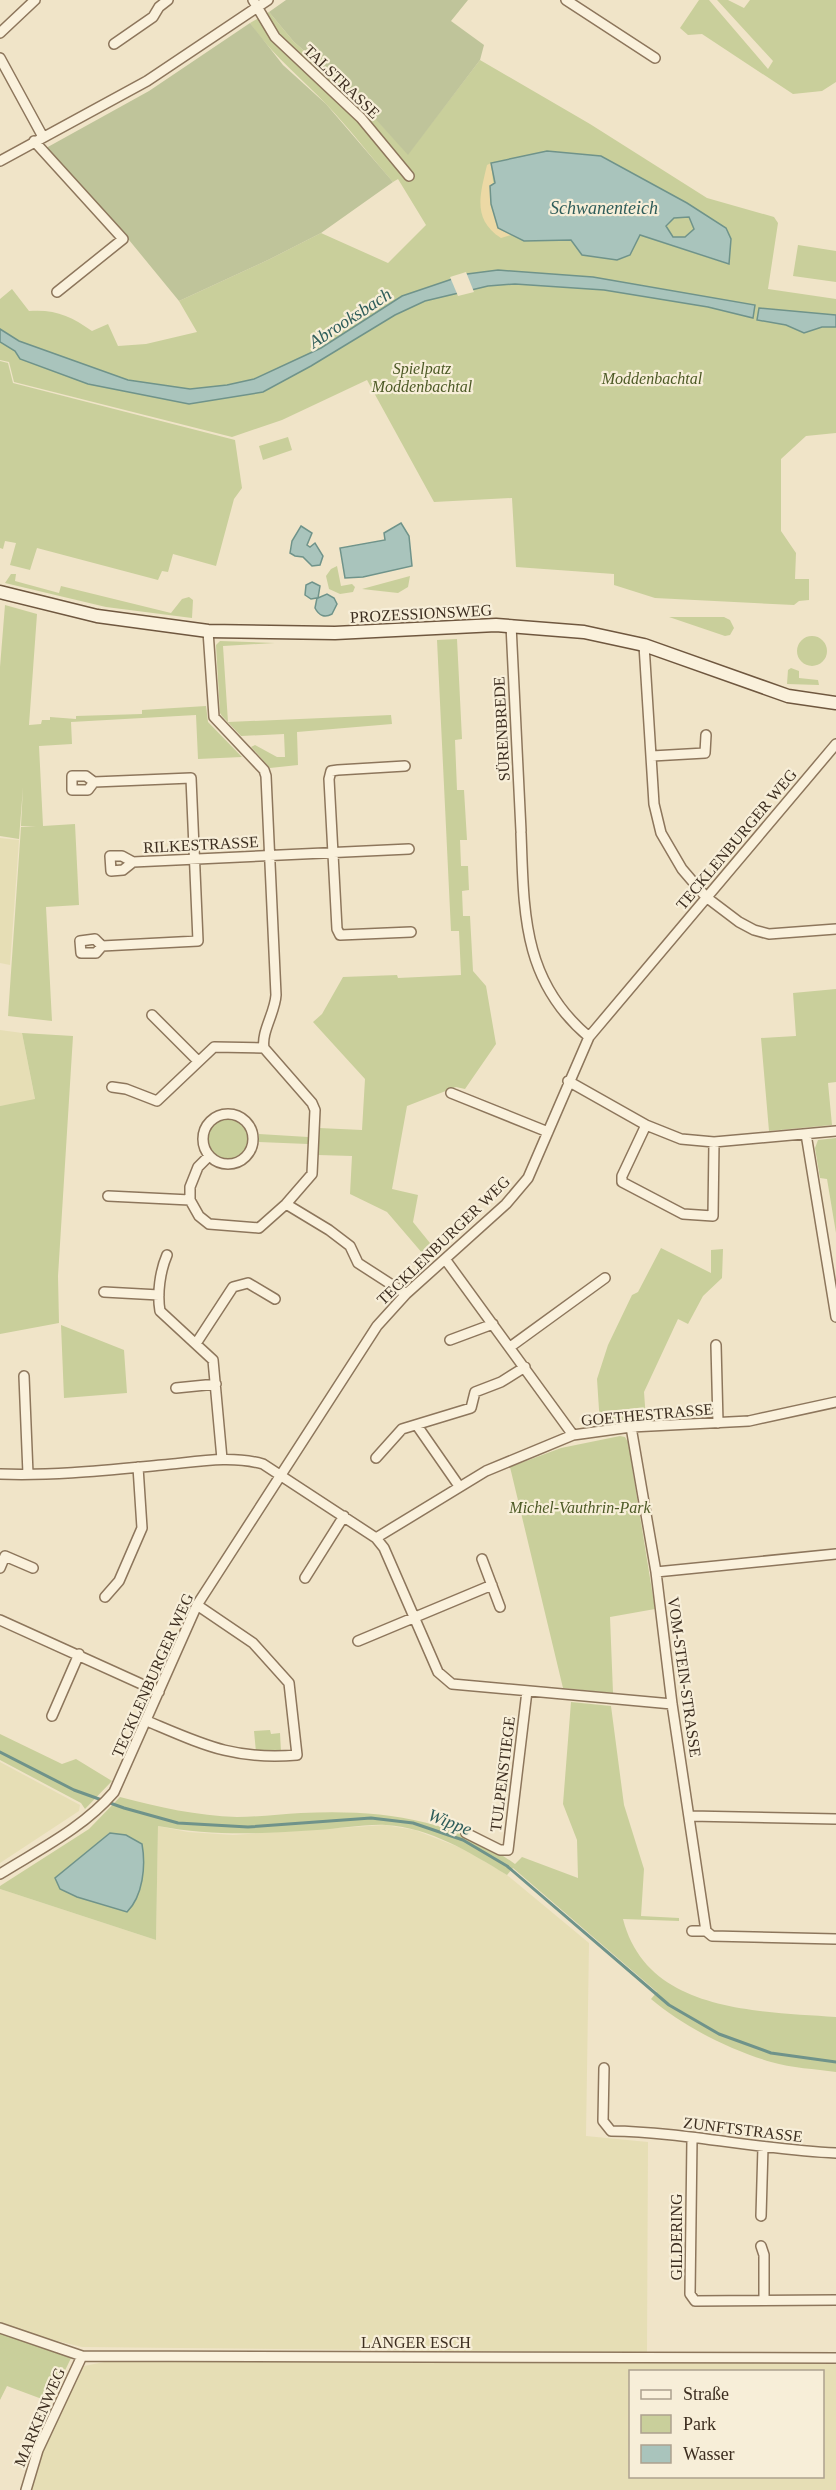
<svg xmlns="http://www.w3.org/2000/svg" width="836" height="2490" font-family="Georgia,serif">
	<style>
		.farmland { fill: #e6deb5; fill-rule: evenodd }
		.green { fill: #c9cf9b; fill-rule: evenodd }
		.sand { fill: #ecd9a5 }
		.cemetery { fill: #bfc49a }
		.water { fill: #a9c4bc; stroke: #6f938a; stroke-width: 1.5; fill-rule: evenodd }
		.pier { fill: #f0e4c8 }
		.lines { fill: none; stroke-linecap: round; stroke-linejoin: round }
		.stream { stroke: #6f938a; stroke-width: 3 }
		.street-casing { stroke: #8d765c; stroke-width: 12 }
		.secondary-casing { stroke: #6f573f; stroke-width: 15 }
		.street { stroke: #faf1dc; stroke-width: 9 }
		.secondary { stroke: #faf1dc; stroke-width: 12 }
		.labels { text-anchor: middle; stroke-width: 4.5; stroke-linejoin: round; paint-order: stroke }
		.street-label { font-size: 16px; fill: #3d2e20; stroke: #f7eed8 }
		.park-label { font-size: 16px; font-style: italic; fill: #4d5a26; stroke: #f7eed8 }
		.water-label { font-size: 18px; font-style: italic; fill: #2f5d5a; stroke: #f7eed8 }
	</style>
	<rect width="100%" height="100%" fill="#f0e4c8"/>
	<path class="farmland" d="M0,838L19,840L10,965L0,963Z
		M0,1030L22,1033L35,1100L0,1106Z
		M0,1762L80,1805L79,1811L0,1863Z
		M385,1825L415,1830L466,1850L507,1875L589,1943L586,2136L648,2142L647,2353L82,2347L29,2334L0,2322V1889L156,1940L158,1826L188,1832L233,1835Z
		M109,2361H836V2490H31L41,2452L84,2366ZM630,2372H822V2476H630Z"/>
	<path class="green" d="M699,0H709L768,69L773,61L717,0H728L744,8L750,0H836V82L822,91L793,94L702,34L688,35L680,28Z
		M269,12L294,42L350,91L408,154L480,60L590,124L707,198L774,217L778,223L768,289L836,299V433L806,436L781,459V531L796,553L795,579H809V600L799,601L794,605L655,598L614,585V574L516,567L512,498L434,502L367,380L282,420L232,437L14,382L9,362L0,360V299L12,289L29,311C55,309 71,316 92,331L108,324L118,346L146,344L197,332L179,301L270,259L321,233L388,263L426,225L398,179L393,182C371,157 350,129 326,104C300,77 272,55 250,23ZM601,156L687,203L726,228L728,264L640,235L630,255L571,240L524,241Z
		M689,217L694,229L685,237H673L666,227L674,218Z
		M798,245L836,251V282L793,276Z
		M0,361L8,363L13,383L235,440L242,488L234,499L216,566L173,554L168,572L162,571L158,580L37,548L30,570L10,565L16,543L5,541L3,549L0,548Z
		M288,437L292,450L263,460L259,446Z
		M337,566L341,586L352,584L355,587L353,592L340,594L329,589L326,576L331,569Z
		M11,574H16L15,581L59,593L61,586L171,613L182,599L189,597L193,600L192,618L106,607L5,583Z
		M410,576L408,587L398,593L362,589Z
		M5,605L37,614L29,725L41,724L42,720H50V717L76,719V716L142,714V710L206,706L208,722L242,757L198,759L196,715L71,722L72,744L39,746L43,826L75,824L79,905L46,907L52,1021L8,1016L21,827L36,826H21L23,787L19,839L0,836V667Z
		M669,617H724L730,620L734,628L730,635L725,636Z
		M797 651a15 15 0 1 1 30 0a15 15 0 1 1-30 0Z
		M457,639L462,739L455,740L457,790H464L467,840H460L461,866H468L469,890L462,891L463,916H470L473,971L486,986L496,1044L465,1089L456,1087L407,1106L392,1189L418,1195L413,1222L438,1253L429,1261L387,1212L350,1194L352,1156L318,1155L319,1128L362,1130L365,1079L313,1022L322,1014L343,977L397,975L398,978L461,975L459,931H451L437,640Z
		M220,641L275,643L223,646L228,722L391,715L392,724L297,732L298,765L270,768L251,747L255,745L277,757H285L284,734L241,736L222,716L220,713L216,645Z
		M791,668L799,671V678L818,680L819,685L787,684L788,670Z
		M836,989V1082L828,1083L832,1125L769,1131L761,1038L796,1036L793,993Z
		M22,1033L73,1036L58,1276L59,1323L0,1334V1106L35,1099Z
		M207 1138a21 21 0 1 1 42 0a21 21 0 1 1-42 0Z
		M259,1134L308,1137V1144L259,1142Z
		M836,1138V1233L827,1179L820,1178L815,1148L818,1140Z
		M661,1248L711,1273V1250L723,1249L722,1278L703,1296L688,1324L678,1319L644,1392L646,1420L600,1425L597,1379L608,1345L632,1295L638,1292Z
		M61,1325L124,1350L127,1393L64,1398Z
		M620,1436L625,1437L628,1442L655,1609L610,1617L613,1693L563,1688L510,1467L561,1448Z
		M571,1702L611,1706L624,1805L644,1869L641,1916L679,1918V1921L623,1919C647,2013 758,2011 836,2017V2072C815,2069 792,2068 771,2062C730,2050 684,2027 651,1999L657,1992L513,1868L507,1875C469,1852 431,1828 386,1825C363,1824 339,1829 317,1830C263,1834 212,1836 158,1826L156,1940L0,1889V1886L89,1829L120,1797C159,1807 197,1816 237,1817C259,1817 280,1814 301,1813C377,1809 453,1818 515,1864L522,1857L578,1878L577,1840L563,1804ZM109,1833L144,1857L89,1851Z
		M270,1730L271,1734L280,1733L281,1752H256L254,1731Z
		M0,1734L62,1764L76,1759L112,1781L85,1809L81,1803L0,1760Z
		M0,2332L71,2358L50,2402L7,2386L0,2400Z"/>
	<path class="sand" d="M491,163L498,228L511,235L501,238C472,219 480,195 487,165Z"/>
	<path class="cemetery" d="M286,0H468L451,21L484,45L480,60L408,155L350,91L294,42L269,12Z
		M250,23L283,65L326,104L393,182L321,233L270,259L179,301L120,229L46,148L149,91Z"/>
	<path class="water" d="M547,151L601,156L687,203L726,228L731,239L729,264L640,235L630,255L617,260L582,255L571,240L524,241L498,228L491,204L490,186L495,183L491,163ZM689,217L694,229L685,237H673L666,226L674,218Z
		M498,270L593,277L755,305L753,318L708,307L604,290L515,284L488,286L425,301L395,315L311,366L263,392L189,404L88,384L20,359L15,351L0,342V329L19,341L128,380L190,389L227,385L254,379L321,348L402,296L467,274Z
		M759,308L836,315V327H822L804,333L786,325L757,320Z
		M401,523L409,536L412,566L363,577L345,578L340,548L385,540L384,533Z
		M301,526L312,533L307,545L310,547L315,543L323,556L320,565L312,566L303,557L295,556L290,553L292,541Z
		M312,582L320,586L318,598L327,594L334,598L337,604L332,614C325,618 319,616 315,608L317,598L311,599L305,595L306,585Z
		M110,1833L126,1835L142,1844C146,1866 143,1896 127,1912L77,1897L60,1889L55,1878Z"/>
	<path class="pier" d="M466,272L474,292L458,296L450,277Z"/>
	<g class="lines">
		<path class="stream" d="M0,1752L74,1790L124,1808L178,1823L248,1827L371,1818L413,1823L463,1840L507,1866L669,2005L719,2034L771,2053L836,2062"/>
		<g class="street-casing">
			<path id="street" d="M253,0L275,37L361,118L409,176
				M566,0L655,58
				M0,33L35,0
				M114,44L153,17L159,7L168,0
				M0,58L43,137
				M34,141L123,239L57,292
				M0,161L147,81L268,0
				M511,625L521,831
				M208,631L214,717L264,770L266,776L276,995C275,1013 261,1032 264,1048
				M644,645L654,804L661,833L682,869L706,897L739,922L754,930L769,934L836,929
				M652,756L705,753L706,735
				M405,766L338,770L331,771L329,779L337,929L340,935L411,932
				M94,782L86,776H72V790H88L94,782L191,778L198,941L102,946L96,953H81L80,941L95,939L102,946
				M521,833C524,912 522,981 589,1037
				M133,862L122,856H110L111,871L123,870L133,862L409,849
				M152,1015L198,1061
				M568,1081L646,1125L681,1139L714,1142L836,1131
				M112,1087L126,1089L157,1101L214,1047L264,1048
				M451,1093L548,1132
				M203 1139a25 25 0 1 1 50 0a25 25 0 1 1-50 0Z
				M646,1125L622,1176V1182L683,1214L713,1216L714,1142
				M806,1134L836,1317
				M209,1156L198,1167L190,1187V1200L199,1216L209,1224L259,1228L286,1204L312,1174L315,1110L312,1103L264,1048
				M108,1196L190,1200
				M286,1204L329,1230L350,1246L358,1263L406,1294
				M167,1255C160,1271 157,1294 160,1311L213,1360L222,1459
				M445,1259L573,1435
				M104,1292L159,1295
				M450,1340L493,1324
				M197,1342L233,1287L248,1283L275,1299
				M716,1345L718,1423
				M510,1347L605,1278
				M24,1376L28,1474
				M176,1388L216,1384
				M418,1427L459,1486
				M631,1427L656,1572L672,1704L706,1931
				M376,1458L402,1429L471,1408L475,1392L501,1382L525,1367
				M0,1474C54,1476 108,1470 162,1465C196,1462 230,1455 263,1464L376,1538L384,1548L438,1672L452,1684L672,1704
				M376,1538L486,1471L573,1435L631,1427L749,1421L836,1402
				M482,1559L500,1607
				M0,1568L5,1556L33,1568
				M656,1572L836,1554
				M305,1578L344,1516
				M105,1597L119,1581L142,1528L138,1467
				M0,1620L159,1692
				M358,1641L492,1585
				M52,1716L79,1654
				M147,1721C204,1745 233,1760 297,1755L289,1683L253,1643L197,1605
				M690,1816L836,1819
				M466,1833L500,1850H508L527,1691
				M0,1874C40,1849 83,1828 114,1792L197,1605L377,1326L406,1294L506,1204L528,1178L589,1037L836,744
				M692,1931H706L712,1936L836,1939
				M604,2068L603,2121L611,2131C686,2132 760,2150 836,2153
				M692,2139L690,2294L695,2301L836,2300
				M761,2216L763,2147
				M761,2246L764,2255V2300
				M0,2328L82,2356L836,2358
				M26,2490L38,2450L82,2356"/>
		</g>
		<g class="secondary-casing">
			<path id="secondary" d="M0,592L97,616L208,631L335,633L496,625L584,632L644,645L788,696L836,703"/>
		</g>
		<use href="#street" class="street"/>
		<use href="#secondary" class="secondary"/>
	</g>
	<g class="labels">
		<g class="street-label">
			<text transform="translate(342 81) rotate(44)" y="6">TALSTRASSE</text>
			<text transform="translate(421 613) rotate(-3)" y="6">PROZESSIONSWEG</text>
			<text transform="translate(501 729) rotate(-93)" y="6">SÜRENBREDE</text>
			<text transform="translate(736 839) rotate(-50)" y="6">TECKLENBURGER WEG</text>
			<text transform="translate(201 844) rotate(-3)" y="6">RILKESTRASSE</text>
			<text transform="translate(443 1240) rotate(-44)" y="6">TECKLENBURGER WEG</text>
			<text transform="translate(647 1414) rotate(-5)" y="6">GOETHESTRASSE</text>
			<text transform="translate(152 1675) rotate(-66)" y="6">TECKLENBURGER WEG</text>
			<text transform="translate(685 1677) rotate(82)" y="6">VOM-STEIN-STRASSE</text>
			<text transform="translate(502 1774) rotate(-83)" y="6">TULPENSTIEGE</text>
			<text transform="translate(743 2129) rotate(7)" y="6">ZUNFTSTRASSE</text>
			<text transform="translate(676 2237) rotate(-90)" y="6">GILDERING</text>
			<text x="416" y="2348">LANGER ESCH</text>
			<text transform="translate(39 2417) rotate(-67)" y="6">MARKENWEG</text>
		</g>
		<g class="park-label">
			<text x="422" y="374">Spielpatz<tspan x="422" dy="18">Moddenbachtal</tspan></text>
			<text x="652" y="384">Moddenbachtal</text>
			<text x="580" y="1513">Michel-Vauthrin-Park</text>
		</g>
		<g class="water-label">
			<text x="604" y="214">Schwanenteich</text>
			<text transform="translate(350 318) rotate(-33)" y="6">Abrooksbach</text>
			<text transform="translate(450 1822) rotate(21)" y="6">Wippe</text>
		</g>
	</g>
	<rect x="629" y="2370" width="195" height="108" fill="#f7eed8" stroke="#ada18e" stroke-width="1.5"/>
	<rect x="641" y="2390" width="30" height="9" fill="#faf1dc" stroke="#ada18e" stroke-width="1.5"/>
	<text x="683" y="2400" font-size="18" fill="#3d2e20">Straße</text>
	<rect x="641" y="2415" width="30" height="18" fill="#c9cf9b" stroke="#ada18e" stroke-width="1.5"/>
	<text x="683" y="2430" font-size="18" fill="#3d2e20">Park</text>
	<rect x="641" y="2445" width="30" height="18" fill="#a9c4bc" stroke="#ada18e" stroke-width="1.5"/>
	<text x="683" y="2460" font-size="18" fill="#3d2e20">Wasser</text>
</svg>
